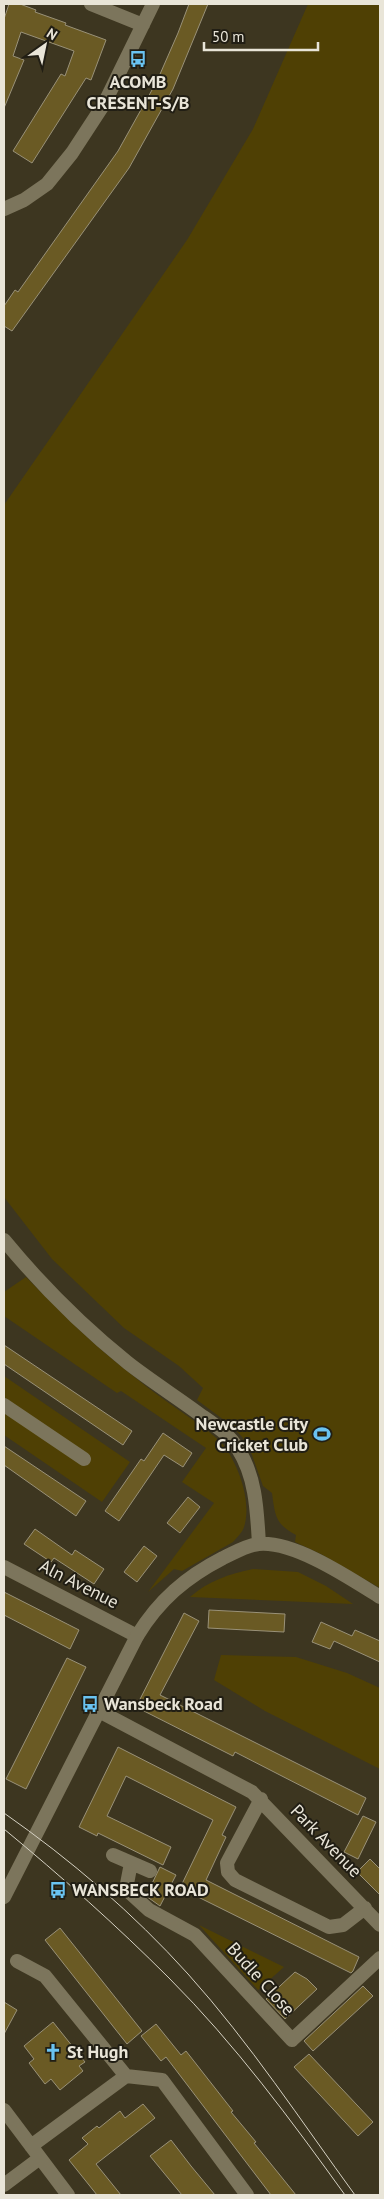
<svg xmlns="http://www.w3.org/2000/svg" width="384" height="2199" font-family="'PT Sans',sans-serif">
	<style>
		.green { fill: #4f4004 }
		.building { fill: #6a5a24; stroke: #999178 }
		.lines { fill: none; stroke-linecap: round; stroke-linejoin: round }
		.minor { stroke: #7c755c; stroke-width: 14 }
		.tertiary { stroke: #7c755c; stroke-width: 14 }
		.tram { stroke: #d5d1c3; stroke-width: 1 }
		.labels { text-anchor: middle; stroke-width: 4; stroke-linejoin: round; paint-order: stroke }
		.poi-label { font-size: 18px; font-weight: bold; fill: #e9e5d8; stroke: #211e14; text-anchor: start }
		.street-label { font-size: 18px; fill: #e9e5d8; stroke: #211e14 }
	</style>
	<rect width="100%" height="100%" fill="#3d3620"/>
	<path class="green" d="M308,4H380V1588L321,1554L295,1542L296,1535C275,1524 275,1515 272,1493L263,1486L252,1455L243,1438L232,1426L197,1400L203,1388L179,1366L124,1328L52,1259L4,1197V505L187,240L253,129Z
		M26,1277C60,1312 93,1345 132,1375C151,1391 172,1405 193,1420C204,1428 217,1437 225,1447C239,1467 252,1502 244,1527C242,1533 237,1537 233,1542L182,1571L174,1569L148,1592L214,1503L182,1482L206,1448L121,1391L117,1393L4,1316V1292Z
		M4,1376L130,1462L102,1502L4,1435Z
		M253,1569L298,1572L326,1586L353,1604L190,1597C208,1581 229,1574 253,1569Z
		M221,1655L296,1657L347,1673L380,1688V1769L265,1711L214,1680Z
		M199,1925L284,1967L258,1990Z"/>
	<path class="building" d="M9,4H20L36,10L35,12L66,23L65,25L106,40L91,80L86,78L32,163L13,151L61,74L65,76L74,51L21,32L13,56L24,60L4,108V19Z
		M189,4H208L173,89L129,168L12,331L4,326V306L15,290L18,292L118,151L157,81L178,33Z
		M4,1345L132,1431L123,1445L4,1364Z
		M163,1433L192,1453L183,1467L164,1455L119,1521L105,1511L141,1459L144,1461Z
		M4,1446L86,1501L76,1516L4,1465Z
		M188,1497L200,1507L180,1533L167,1523Z
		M35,1529L72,1555L75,1550L104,1569L94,1584L54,1558L51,1562L24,1544Z
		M144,1546L157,1556L137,1582L124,1572Z
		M4,1592L79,1630L70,1649L4,1615Z
		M209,1610L285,1614L284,1632L208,1628Z
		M184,1613L199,1621L160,1695L366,1798L358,1815L235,1752L233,1756L136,1707Z
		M321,1622L352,1636L355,1630L380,1641V1662L334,1641L330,1649L312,1642Z
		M67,1658L86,1667L26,1789L6,1779Z
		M118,1747L236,1807L222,1835L226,1837L206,1880L359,1957L353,1971L351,1973L180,1888L213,1820L126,1776L107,1816L171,1847L163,1865L98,1833L97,1836L79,1827Z
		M363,1816L376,1822L358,1859L344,1852Z
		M370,1859L380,1869V1895L357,1872Z
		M160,1867L176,1875L160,1906L146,1896Z
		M60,1928L142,2031L127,2044L45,1940Z
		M295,1972L307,1979L317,1989L285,2019L266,1999Z
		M363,1986L373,1996L313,2051L304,2041Z
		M4,2002L17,2010L4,2034Z
		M53,2022L85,2062L79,2066L83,2071L60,2090L51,2079L45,2084L29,2063L34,2059L24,2046Z
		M156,2024L181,2055L186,2051L233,2111L231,2112L256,2142L254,2143L296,2195H271L166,2057L161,2061L141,2036Z
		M309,2054L373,2122L358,2136L294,2067Z
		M143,2104L155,2118L96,2164L121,2195H97L69,2160L88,2144L82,2138L97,2126L99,2128L120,2111L125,2118Z
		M171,2140L191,2166L215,2195H182L150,2156Z"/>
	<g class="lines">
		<path class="minor" d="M91,4L143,25
			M4,209L24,200L47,184L72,153L104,104L153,4
			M4,1405L84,1459
			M4,1567L137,1636
			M99,1711L252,1792L380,1925
			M261,1799L227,1863L228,1872L235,1880L329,1927L343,1925L365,1908
			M113,1855L150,1871
			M131,1863L126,1889L149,1910L195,1935L292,2040L380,1958
			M17,1961L45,1976L126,2076
			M4,2110L68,2195
			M31,2146L126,2076L162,2080L247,2195
			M4,2185L40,2158"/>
		<path class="tertiary" d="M4,1240C41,1285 82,1326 128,1363C151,1381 178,1398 202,1416C215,1425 230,1435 238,1449C256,1477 257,1511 259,1544
			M4,1897L137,1636C159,1600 186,1577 223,1558C234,1553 247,1545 259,1544C295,1541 351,1579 380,1597"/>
		<path class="tram" d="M4,1813C71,1860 133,1913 188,1974C250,2043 301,2121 355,2195
			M4,1829C61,1876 117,1926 169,1978C235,2044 291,2120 345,2195"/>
	</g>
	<defs>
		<g id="bus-bare" transform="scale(1.35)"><path d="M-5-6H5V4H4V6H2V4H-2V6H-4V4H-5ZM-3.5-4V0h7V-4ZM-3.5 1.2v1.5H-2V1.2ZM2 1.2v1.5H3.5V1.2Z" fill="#6ac3f1" stroke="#211e14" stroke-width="2.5" paint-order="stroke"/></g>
		<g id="stadium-bare" transform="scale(1.35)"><path d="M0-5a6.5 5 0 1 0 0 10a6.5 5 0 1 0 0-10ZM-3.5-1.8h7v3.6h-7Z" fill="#6ac3f1" stroke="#211e14" stroke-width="2.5" paint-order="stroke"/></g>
		<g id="church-bare" transform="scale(1.35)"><path d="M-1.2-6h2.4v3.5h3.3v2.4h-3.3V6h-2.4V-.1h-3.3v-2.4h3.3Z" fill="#6ac3f1" stroke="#211e14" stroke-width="2.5" paint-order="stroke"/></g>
	</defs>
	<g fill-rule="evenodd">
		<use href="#bus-bare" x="138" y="59"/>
		<use href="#stadium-bare" x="322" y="1434"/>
		<use href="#bus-bare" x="90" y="1704"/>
		<use href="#bus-bare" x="58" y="1890"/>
		<use href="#church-bare" x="53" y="2052"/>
	</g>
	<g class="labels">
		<g class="poi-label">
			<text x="138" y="88" text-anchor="middle">ACOMB<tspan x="138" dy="21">CRESENT-S/B</tspan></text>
			<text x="308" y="1430" text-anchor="end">Newcastle City<tspan x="308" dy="21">Cricket Club</tspan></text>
			<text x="104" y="1710">Wansbeck Road</text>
			<text x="72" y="1896">WANSBECK ROAD</text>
			<text x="67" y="2058">St Hugh</text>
		</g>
		<g class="street-label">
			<text transform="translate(79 1584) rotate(27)" y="6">Aln Avenue</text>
			<text transform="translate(326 1841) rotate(46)" y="6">Park Avenue</text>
			<text transform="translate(261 1979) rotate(48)" y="6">Budle Close</text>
		</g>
	</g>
	<rect width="384" height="2199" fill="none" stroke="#e9e5d8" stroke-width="10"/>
	<g transform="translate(45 45) rotate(33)" stroke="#211e14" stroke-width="4" paint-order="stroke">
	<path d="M0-4L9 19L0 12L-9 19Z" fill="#e9e5d8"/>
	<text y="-8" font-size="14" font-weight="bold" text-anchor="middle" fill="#e9e5d8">N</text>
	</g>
	<path d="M204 42v8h114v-8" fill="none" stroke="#e9e5d8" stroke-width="2.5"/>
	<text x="212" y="42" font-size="15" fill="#e9e5d8" stroke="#211e14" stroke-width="4" paint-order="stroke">50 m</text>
</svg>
